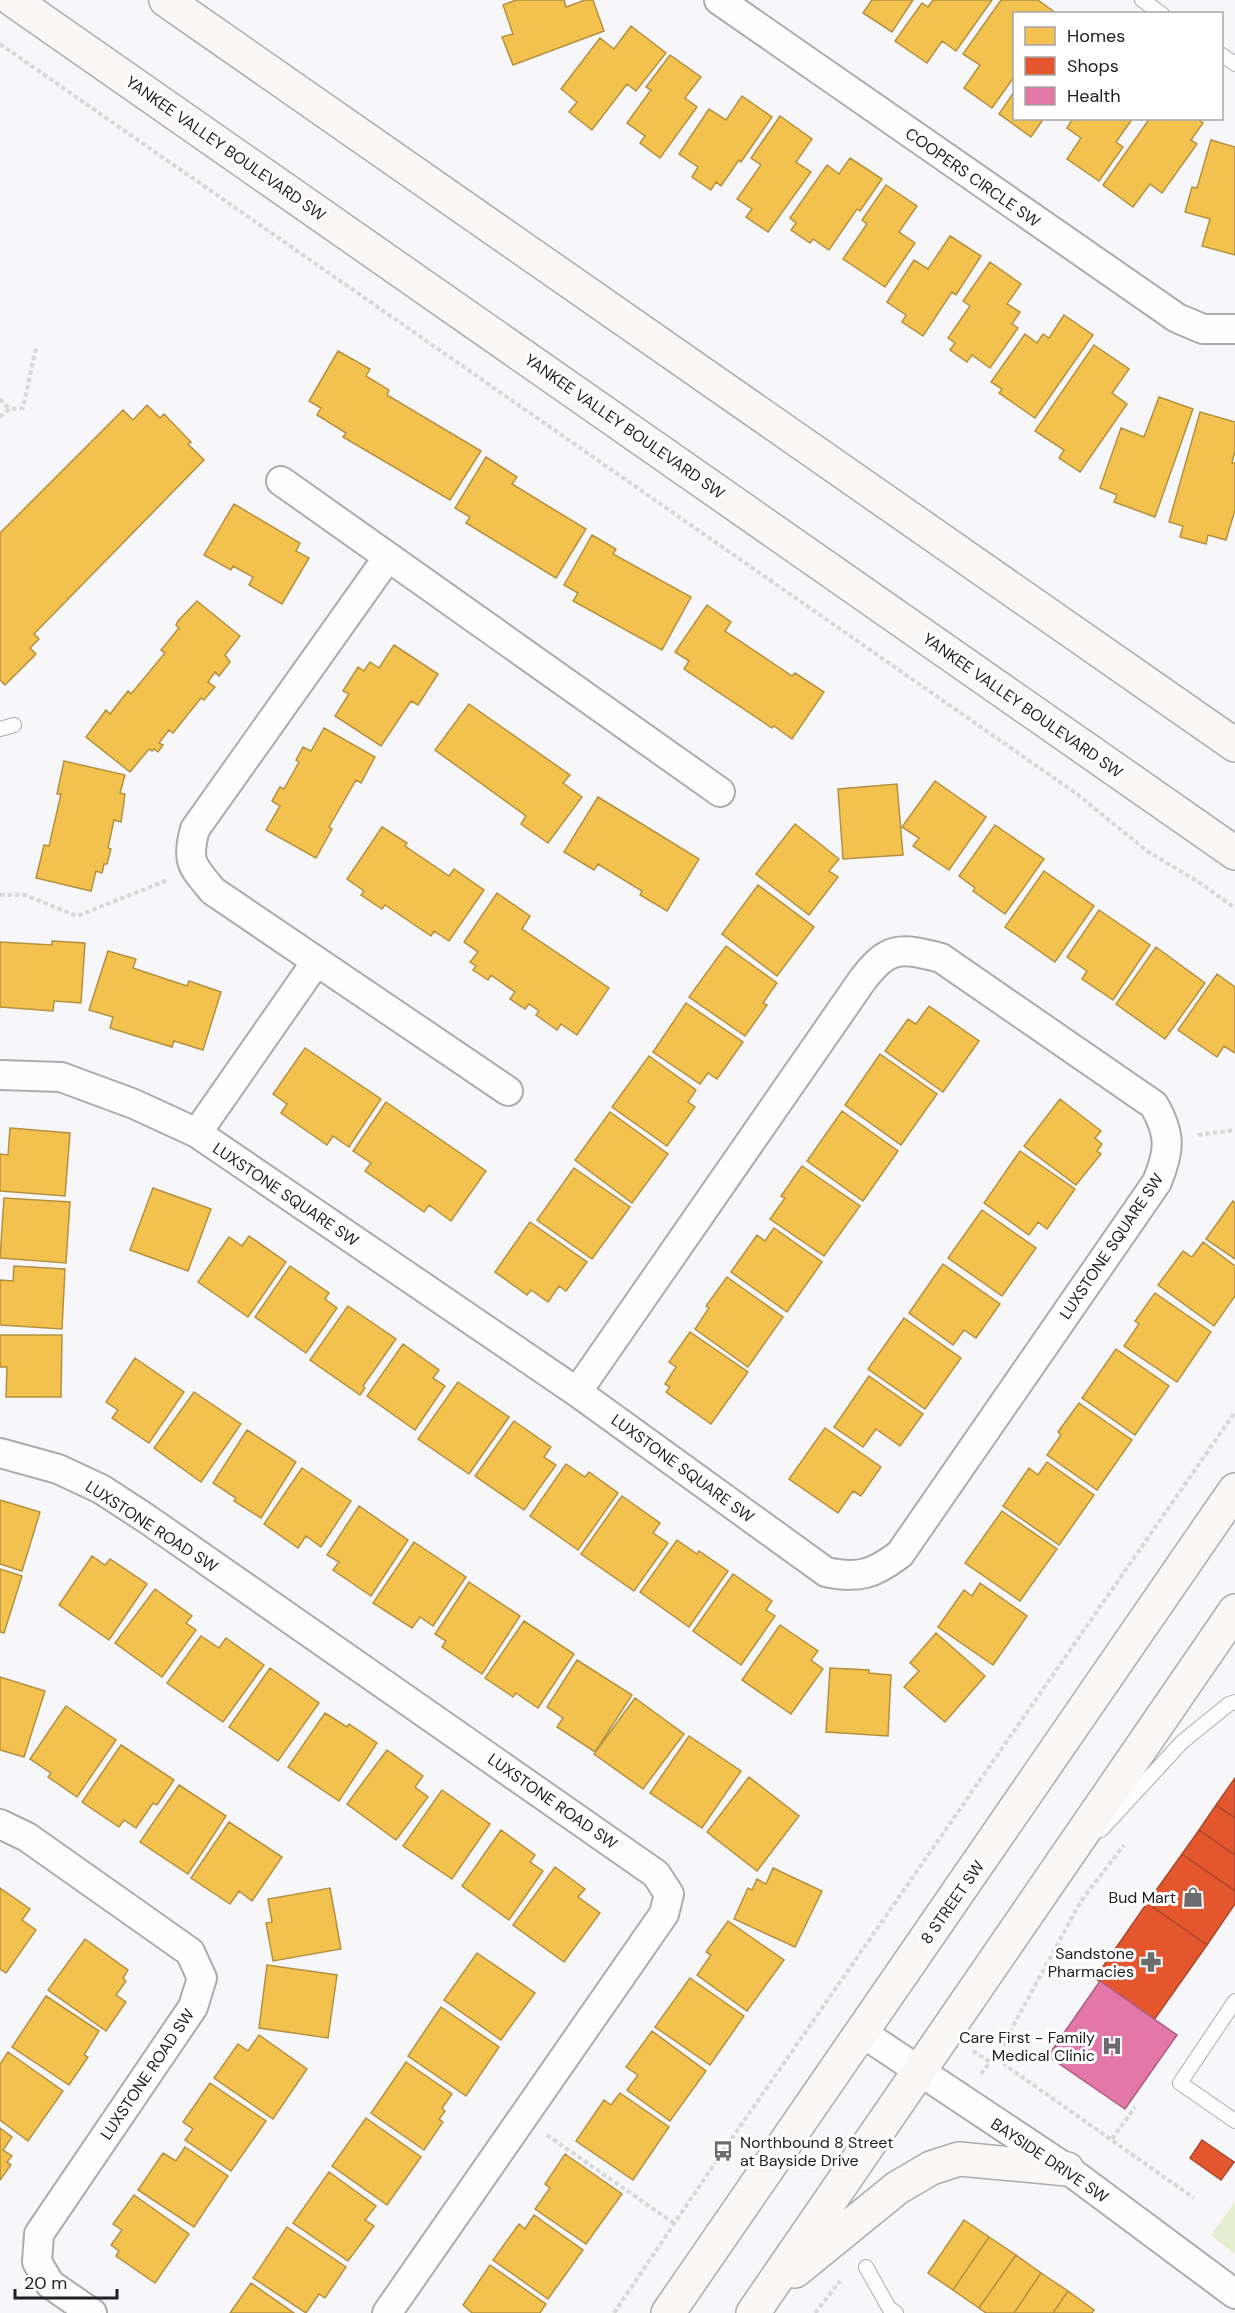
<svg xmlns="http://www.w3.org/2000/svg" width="1235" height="2313" font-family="'DM Sans',sans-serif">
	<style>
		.green { fill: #e4eed0 }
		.homes { fill: #f2c14e; stroke: #b39141; stroke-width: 1.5 }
		.shops { fill: #e4572e; stroke: #aa472b; stroke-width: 1.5 }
		.health { fill: #e377a8; stroke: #a95d80; stroke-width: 1.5 }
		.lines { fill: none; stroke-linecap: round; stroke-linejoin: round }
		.lane-casing { stroke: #acacae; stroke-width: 16 }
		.street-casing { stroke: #acacae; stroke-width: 32 }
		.secondary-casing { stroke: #acacae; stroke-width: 36 }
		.path { stroke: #d8d8d9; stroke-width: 4; stroke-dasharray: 4.5 3; stroke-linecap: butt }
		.lane { stroke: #fefefe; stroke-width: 14 }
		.street { stroke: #fefefe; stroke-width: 28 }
		.secondary { stroke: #faf8f7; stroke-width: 33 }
		.labels { text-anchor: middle; stroke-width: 6; stroke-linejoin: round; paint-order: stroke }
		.street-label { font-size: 16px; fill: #212123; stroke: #fff }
		.poi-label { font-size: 16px; fill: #212123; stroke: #fff; text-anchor: end }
	</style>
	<rect width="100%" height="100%" fill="#f7f7fa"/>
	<path class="green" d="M1235,2202V2254L1211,2235Z"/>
	<path class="homes" d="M516,0H564L566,7L585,0H593L604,31L513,65L502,37L513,34L503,5Z
		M872,0H913L892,32L863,13Z
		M933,0H992L956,51L942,41L927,63L895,41L922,3L928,7Z
		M1001,0H1038L1057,14H1014V77L992,108L964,88L980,65L963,54Z
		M631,26L666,53L636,91L627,84L592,130L569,112L577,102L561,89L600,38L614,49Z
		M670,55L701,77L685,98L697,107L660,158L640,143L645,136L627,123L651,90L646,87Z
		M1014,92V118H1044L1031,137L999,114Z
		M742,96L772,117L741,162L739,160L721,186L716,182L711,190L692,177L698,167L679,154L709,109L726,120Z
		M780,116L812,139L796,162L811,172L768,232L746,217L752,209L737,199L761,165L751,158Z
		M1073,118H1133L1116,142L1123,147L1099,181L1067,159L1081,138L1067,128Z
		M1150,118H1197L1203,123L1191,140L1197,144L1162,193L1150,184L1133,207L1103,185Z
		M1211,140L1235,147V255L1202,246L1210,219L1185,212L1192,187L1197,188Z
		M850,158L882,179L860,211L857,209L829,250L813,239L810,243L791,230L796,223L790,218L827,165L839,174Z
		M886,185L917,206L899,232L915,243L885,287L843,259L867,224L862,220Z
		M950,236L981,256L956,295L952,292L923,336L902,322L906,315L887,302L914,260L928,269Z
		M990,262L1021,284L1007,304L1020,312L1012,324L1018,328L990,368L972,355L967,362L950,350L955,343L948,338L970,306L963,301Z
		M1064,315L1093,335L1035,418L999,393L1002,389L991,382L1025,334L1037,343L1043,334L1049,338Z
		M1094,345L1129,369L1112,393L1127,404L1080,472L1059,458L1064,450L1035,431Z
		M338,351L370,369L366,376L389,390L387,395L481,451L450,500L343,437L346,433L317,415L321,408L309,401Z
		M1159,397L1193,409L1155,517L1114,502L1117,495L1100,488L1121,428L1144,437Z
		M147,405L160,418L164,414L191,442L188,444L204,460L34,634L39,639L30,648L36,654L5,685L0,680V533L123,410L133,420Z
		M1200,412L1235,422V451L1232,463H1235V510L1226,540L1208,535L1206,544L1180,537L1183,526L1169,522Z
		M486,457L517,477L512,484L586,529L556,578L466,523L470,517L455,508Z
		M234,504L300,543L296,551L309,558L282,604L249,585L253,577L233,566L231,570L204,555Z
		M592,535L616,549L613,554L691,597L662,650L573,601L578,593L564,585Z
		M197,601L240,636L225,655L230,662L219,676L215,672L208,682L215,687L204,700L201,698L173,733L169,730L159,743L163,745L158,752L154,749L152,751L149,749L130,772L86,737L106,710L110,714L128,691L131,694L165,653L161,650L179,628L176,625L178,621Z
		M707,605L731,622L725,631L792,676L795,673L824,692L792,739L774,726L772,728L684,669L689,661L675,652Z
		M394,645L438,674L418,705L411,701L381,746L335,716L349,694L343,691L358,667L364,671L370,662L379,668Z
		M469,704L570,775L563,783L582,797L548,843L521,824L526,816L435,750Z
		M324,728L375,757L361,783L356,780L329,827L332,829L316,858L266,830L280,806L272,801L280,787L284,789L299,762L296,760L303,747L311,751Z
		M64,761L125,775L120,793L125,794L121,822L114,820L108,848L111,849L107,864H104L102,873L96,871L91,891L36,878L44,845L49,846L61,794H57Z
		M935,781L986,817L949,870L913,846L919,838L902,827Z
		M897,784L903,855L843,859L838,789Z
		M598,797L699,859L667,911L640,895L642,891L598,864L594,870L564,852Z
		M795,824L839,859L829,871L838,877L809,915L756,874Z
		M995,825L1044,859L1005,914L973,891L975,888L959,876Z
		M382,827L407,843L405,846L449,876L454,869L484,890L449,941L434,931L431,936L385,905L382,909L361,895L364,891L347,879Z
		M1044,871L1094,906L1055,962L1005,927Z
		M758,885L814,927L777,976L722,934Z
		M497,893L530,916L522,929L609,988L577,1035L561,1024L557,1030L536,1015L539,1011L529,1004L525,1009L510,999L515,992L491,975L488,980L473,970L476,966L470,962L478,952L464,942Z
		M1099,910L1150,945L1113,1000L1082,979L1087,971L1067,957Z
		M52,941L85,943L81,1003L54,1001L53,1011L0,1007V942L52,945Z
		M726,946L777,983L763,1003L767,1005L745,1036L689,997Z
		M1156,947L1205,983L1165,1039L1116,1004Z
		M108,951L136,959L133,968L187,986L189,981L221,992L203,1050L174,1041L172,1047L110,1028L113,1017L89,1010Z
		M1217,974L1235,987V1053L1224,1046L1217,1057L1178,1030Z
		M686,1003L743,1042L717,1079L708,1073L700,1084L653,1052Z
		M929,1006L979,1041L943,1092L885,1051L908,1019L916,1024Z
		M305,1048L381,1099L349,1147L333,1136L327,1145L281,1113L287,1104L273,1094Z
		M880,1054L937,1094L901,1145L845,1105Z
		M649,1056L696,1090L688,1102L695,1107L667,1146L612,1107Z
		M1060,1099L1101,1131L1095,1138L1102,1144L1097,1151L1101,1154L1076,1185L1024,1146Z
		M386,1102L486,1171L451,1221L429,1205L424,1212L365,1171L371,1163L353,1151Z
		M842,1111L898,1151L863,1201L807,1161Z
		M610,1112L668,1154L632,1203L575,1160Z
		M10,1128L70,1133L65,1196L0,1191V1154L8,1155Z
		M1020,1151L1075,1189L1047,1229L1038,1222L1029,1235L984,1203Z
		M802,1166L860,1206L824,1256L770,1219L785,1198L781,1196Z
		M574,1168L630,1207L592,1259L537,1220Z
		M153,1188L211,1209L188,1271L130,1250Z
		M4,1198L70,1202L66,1263L0,1258Z
		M1233,1201L1235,1203V1259L1206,1239Z
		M982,1210L1036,1248L1002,1296L948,1258Z
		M530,1222L587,1262L566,1291L559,1286L548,1302L531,1290L527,1295L495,1272Z
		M774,1228L822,1262L787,1312L731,1272L757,1235L765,1241Z
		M249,1236L286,1262L248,1317L198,1282L229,1237L242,1246Z
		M1203,1242L1235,1266V1296L1214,1326L1158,1285L1183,1251L1192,1257Z
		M943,1264L1000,1304L976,1338L964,1330L953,1345L909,1313Z
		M14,1266L65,1269L62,1329L0,1325V1280L13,1281Z
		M290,1266L329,1293L325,1299L337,1308L306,1353L255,1317Z
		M727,1277L783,1317L748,1367L695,1329L709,1308L706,1306Z
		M1155,1293L1211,1332L1177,1382L1124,1346L1139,1324L1135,1321Z
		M348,1306L396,1339L363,1386L365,1388L360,1395L310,1360Z
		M904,1318L961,1358L925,1409L868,1369Z
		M690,1332L748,1372L711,1424L666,1392L670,1387L665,1384L676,1367L669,1362Z
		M0,1335H62L61,1397H6L7,1367H0Z
		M403,1344L439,1370L433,1378L445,1386L415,1430L367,1396Z
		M1116,1349L1169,1386L1135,1435L1082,1398Z
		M135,1358L184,1392L149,1443L112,1418L118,1410L106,1402Z
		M869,1376L923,1414L900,1446L876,1429L863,1447L834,1427Z
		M458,1382L509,1417L469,1474L418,1439Z
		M194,1392L241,1424L201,1482L154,1448Z
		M1079,1403L1132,1440L1097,1490L1047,1455L1061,1435L1058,1432Z
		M514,1421L551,1447L544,1457L556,1465L524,1510L475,1476Z
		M825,1428L881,1467L861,1496L853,1491L838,1513L789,1479Z
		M247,1430L296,1462L261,1518L234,1501L236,1498L213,1483Z
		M1047,1462L1094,1495L1059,1545L1003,1506L1029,1468L1038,1475Z
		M566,1464L585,1477L589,1472L618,1493L578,1550L530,1516Z
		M302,1468L351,1501L321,1547L306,1536L298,1548L264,1524Z
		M622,1496L660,1523L653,1533L668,1543L634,1591L581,1554Z
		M0,1500L40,1512L22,1571L0,1564Z
		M359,1506L408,1540L371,1596L333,1570L339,1562L327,1555Z
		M1002,1511L1057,1549L1020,1601L965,1563Z
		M677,1540L697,1554L699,1551L728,1571L689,1627L640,1592Z
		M414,1542L466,1577L433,1626L420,1617L412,1628L373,1603Z
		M92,1556L105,1565L110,1559L147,1584L109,1640L59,1605Z
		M0,1569L22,1576L4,1633L0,1632Z
		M733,1574L772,1601L766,1610L775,1616L741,1665L693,1631Z
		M469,1582L520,1616L482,1674L442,1647L446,1641L435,1634Z
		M980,1583L1027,1616L993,1665L938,1627L964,1590L972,1596Z
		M155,1589L192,1616L186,1623L196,1630L162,1677L115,1643Z
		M524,1621L574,1654L538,1708L516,1693L513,1697L485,1678Z
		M780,1625L818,1651L811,1660L823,1669L791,1714L742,1680Z
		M936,1633L985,1676L945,1722L904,1687L919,1671L910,1663Z
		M201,1636L219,1648L226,1638L264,1665L223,1722L167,1683Z
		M577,1660L632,1695L595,1752L557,1727L563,1718L547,1707Z
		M270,1668L319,1703L278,1761L229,1727Z
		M830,1668L869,1670V1673L891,1675L888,1736L826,1732Z
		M0,1677L45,1691L24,1757L0,1750Z
		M635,1698L684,1734L643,1789L594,1754Z
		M66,1706L116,1740L77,1797L48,1777L51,1773L30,1759Z
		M325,1713L347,1727L349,1724L377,1743L339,1801L288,1767Z
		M689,1736L741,1771L702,1828L650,1793Z
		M121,1745L174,1780L157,1805L153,1803L136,1828L124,1820L119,1827L82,1802Z
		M387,1750L423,1776L415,1787L428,1797L396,1840L347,1804Z
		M749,1777L799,1816L757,1871L707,1832Z
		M179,1785L226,1816L188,1874L140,1842Z
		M442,1790L490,1824L452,1879L403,1846Z
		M229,1822L282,1857L252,1901L239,1891L230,1904L191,1878Z
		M501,1830L535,1855L530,1862L543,1871L509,1920L462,1886Z
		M555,1867L585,1889L578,1897L600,1913L564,1962L513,1925Z
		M773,1868L822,1891L795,1947L734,1919L748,1888L752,1890L757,1879L766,1884Z
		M0,1888L30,1909L22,1920L36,1930L6,1973L0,1969Z
		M330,1888L341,1949L273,1961L266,1923L272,1922L268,1899Z
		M728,1921L784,1960L747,2011L697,1975L711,1955L706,1952Z
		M85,1939L128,1970L123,1978L126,1981L116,1995L126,2002L106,2031L48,1990Z
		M477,1953L535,1993L501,2040L444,2000Z
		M267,1965L337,1975L328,2038L259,2028Z
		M690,1978L744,2016L710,2065L655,2027Z
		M46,1996L99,2031L84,2055L88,2057L69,2085L12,2047Z
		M441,2007L499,2047L466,2096L408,2056Z
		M652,2031L706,2071L670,2121L627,2090L638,2075L626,2067Z
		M259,2035L307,2069L273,2119L214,2078L238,2044L248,2051Z
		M8,2052L63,2091L28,2141L0,2120V2064Z
		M406,2062L452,2094L442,2108L445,2111L439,2119L443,2122L424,2150L371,2113Z
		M210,2083L266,2121L231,2171L185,2140L193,2129L183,2122Z
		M620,2093L669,2127L633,2180L576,2141L604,2100L611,2105Z
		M366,2118L421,2157L387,2205L332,2166Z
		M0,2128L12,2137L3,2150L12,2156L7,2162L11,2165L0,2180Z
		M185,2147L228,2176L194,2227L138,2190L163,2153L176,2161Z
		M565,2154L622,2194L586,2244L535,2209L550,2188L545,2184Z
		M329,2172L376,2206L365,2220L374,2226L348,2261L293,2223Z
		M134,2195L189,2234L155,2283L116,2256L119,2251L111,2245L122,2230L113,2224Z
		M534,2215L583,2250L548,2299L493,2260L519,2224L525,2229Z
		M964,2220L989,2237L953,2290L928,2273Z
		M287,2227L346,2267L325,2298L319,2294L306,2313L253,2278Z
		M989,2237L1016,2255L979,2308L953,2290Z
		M1016,2255L1041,2273L1014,2313H986L979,2308Z
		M490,2265L546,2304L540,2313H472L463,2305Z
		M1041,2273L1068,2291L1053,2313H1014Z
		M251,2283L294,2313H230Z
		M1068,2291L1094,2310L1092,2313H1053Z"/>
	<path class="shops" d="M1235,1778V1818L1216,1805Z
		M1216,1805L1235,1818V1855L1199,1830Z
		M1199,1830L1235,1855V1891L1182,1854Z
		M1182,1854L1235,1891V1904L1207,1945L1147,1903Z
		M1147,1903L1207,1945L1154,2020L1095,1978Z
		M1202,2140L1234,2162L1221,2180L1190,2158Z"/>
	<path class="health" d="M1100,1981L1177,2035L1125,2109L1048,2056Z"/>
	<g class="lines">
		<g class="lane-casing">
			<path id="lane" d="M1142,0L1162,14
				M1222,55L1235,64
				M0,729L14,725
				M1101,1830L1182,1742L1229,1704L1235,1702
				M1235,2001L1180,2083L1235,2121
				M866,2267L889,2308L896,2313"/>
		</g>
		<g class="street-casing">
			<path id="street" d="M719,0L1177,318L1203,329H1235
				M281,481L720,792
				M388,557L195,829C186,862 192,866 213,891L508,1091
				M0,1075L61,1077L134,1104L197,1133L577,1392L826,1572C859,1579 874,1574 900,1554L1157,1182C1170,1150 1171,1135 1154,1105L941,958C900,947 887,946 861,982L577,1392
				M197,1133L316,962
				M0,1453L58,1469L101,1489L147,1519L656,1874L669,1894L664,1914L387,2313
				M0,1824L27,1837L190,1952L202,1978L193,2007L39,2234L37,2262L50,2284L92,2313
				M861,2032L1067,2169L1235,2294"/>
		</g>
		<g class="secondary-casing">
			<path id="secondary" d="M13,0L1235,853
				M166,0L1235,745
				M795,2271L897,2188L931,2168L959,2159L1067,2169
				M668,2313C855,2037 1048,1766 1235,1490
				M753,2313L1235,1611"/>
		</g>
		<path class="path" d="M0,44L1077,794L1147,851L1197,881L1235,908
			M0,399L9,409
			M0,417L9,409L23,408L36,348
			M0,895H25L77,916L168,880
			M1198,1135L1235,1130
			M973,2051L990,2062
			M1001,2055L1005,2065L1194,2198
			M981,2074L990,2062L1001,2055L1006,2039L1081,1901L1124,1845
			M547,2135L675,2224
			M1112,2139L1135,2107
			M614,2313L723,2151L1235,1412
			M815,2313L840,2281"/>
		<use href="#lane" class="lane"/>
		<use href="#street" class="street"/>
		<use href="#secondary" class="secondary"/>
	</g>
	<defs>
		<g id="shop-bare" transform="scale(1.62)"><path d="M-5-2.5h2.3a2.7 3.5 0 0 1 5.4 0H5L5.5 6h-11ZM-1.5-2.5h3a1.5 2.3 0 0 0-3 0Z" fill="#6c6c6e" stroke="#fff" stroke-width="2.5" paint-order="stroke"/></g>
		<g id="pharmacy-bare" transform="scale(1.62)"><path d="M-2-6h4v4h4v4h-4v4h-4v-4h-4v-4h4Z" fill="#6c6c6e" stroke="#fff" stroke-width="2.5" paint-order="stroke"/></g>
		<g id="hospital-bare" transform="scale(1.62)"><path d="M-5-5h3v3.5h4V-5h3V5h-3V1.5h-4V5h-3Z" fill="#6c6c6e" stroke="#fff" stroke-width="2.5" paint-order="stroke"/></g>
		<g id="bus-bare" transform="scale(1.62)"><path d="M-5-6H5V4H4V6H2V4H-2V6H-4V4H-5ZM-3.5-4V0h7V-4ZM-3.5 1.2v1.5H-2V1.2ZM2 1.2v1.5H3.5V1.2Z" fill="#6c6c6e" stroke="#fff" stroke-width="2.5" paint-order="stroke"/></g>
	</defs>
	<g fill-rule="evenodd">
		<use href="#shop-bare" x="1193" y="1897"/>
		<use href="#pharmacy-bare" x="1151" y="1962"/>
		<use href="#hospital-bare" x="1112" y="2046"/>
		<use href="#bus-bare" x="723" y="2151"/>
	</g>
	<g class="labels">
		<g class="street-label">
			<text transform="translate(226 148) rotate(35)" y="6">YANKEE VALLEY BOULEVARD SW</text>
			<text transform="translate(973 177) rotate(35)" y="6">COOPERS CIRCLE SW</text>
			<text transform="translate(625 426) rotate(35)" y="6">YANKEE VALLEY BOULEVARD SW</text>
			<text transform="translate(1023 705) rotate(35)" y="6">YANKEE VALLEY BOULEVARD SW</text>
			<text transform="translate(286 1194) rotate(34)" y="6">LUXSTONE SQUARE SW</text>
			<text transform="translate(1111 1246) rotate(-56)" y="6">LUXSTONE SQUARE SW</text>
			<text transform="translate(683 1468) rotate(36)" y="6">LUXSTONE SQUARE SW</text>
			<text transform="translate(152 1526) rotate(33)" y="6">LUXSTONE ROAD SW</text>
			<text transform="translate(553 1801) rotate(35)" y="6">LUXSTONE ROAD SW</text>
			<text transform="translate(952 1902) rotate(-55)" y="6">8 STREET SW</text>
			<text transform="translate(147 2074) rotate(-56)" y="6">LUXSTONE ROAD SW</text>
			<text transform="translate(1050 2160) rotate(34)" y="6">BAYSIDE DRIVE SW</text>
		</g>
		<g class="poi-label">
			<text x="1176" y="1903">Bud Mart</text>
			<text x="1134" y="1959">Sandstone<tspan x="1134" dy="18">Pharmacies</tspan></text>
			<text x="1095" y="2043">Care First - Family<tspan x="1095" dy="18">Medical Clinic</tspan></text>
			<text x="740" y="2148" text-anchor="start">Northbound 8 Street<tspan x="740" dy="18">at Bayside Drive</tspan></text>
		</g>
	</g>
	<rect x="1013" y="12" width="210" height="108" fill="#ffffff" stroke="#a6a6a7" stroke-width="1.5"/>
	<rect x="1025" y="27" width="30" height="18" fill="#f2c14e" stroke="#a6a6a7" stroke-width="1.5"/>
	<text x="1067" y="42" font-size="18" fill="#212123">Homes</text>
	<rect x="1025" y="57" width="30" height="18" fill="#e4572e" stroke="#a6a6a7" stroke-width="1.5"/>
	<text x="1067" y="72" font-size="18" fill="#212123">Shops</text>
	<rect x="1025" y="87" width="30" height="18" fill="#e377a8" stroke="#a6a6a7" stroke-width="1.5"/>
	<text x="1067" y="102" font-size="18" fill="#212123">Health</text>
	<path d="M15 2289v9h102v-9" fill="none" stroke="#212123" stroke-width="3"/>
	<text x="24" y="2289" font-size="18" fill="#212123" stroke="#ffffff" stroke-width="4.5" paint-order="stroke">20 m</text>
</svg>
